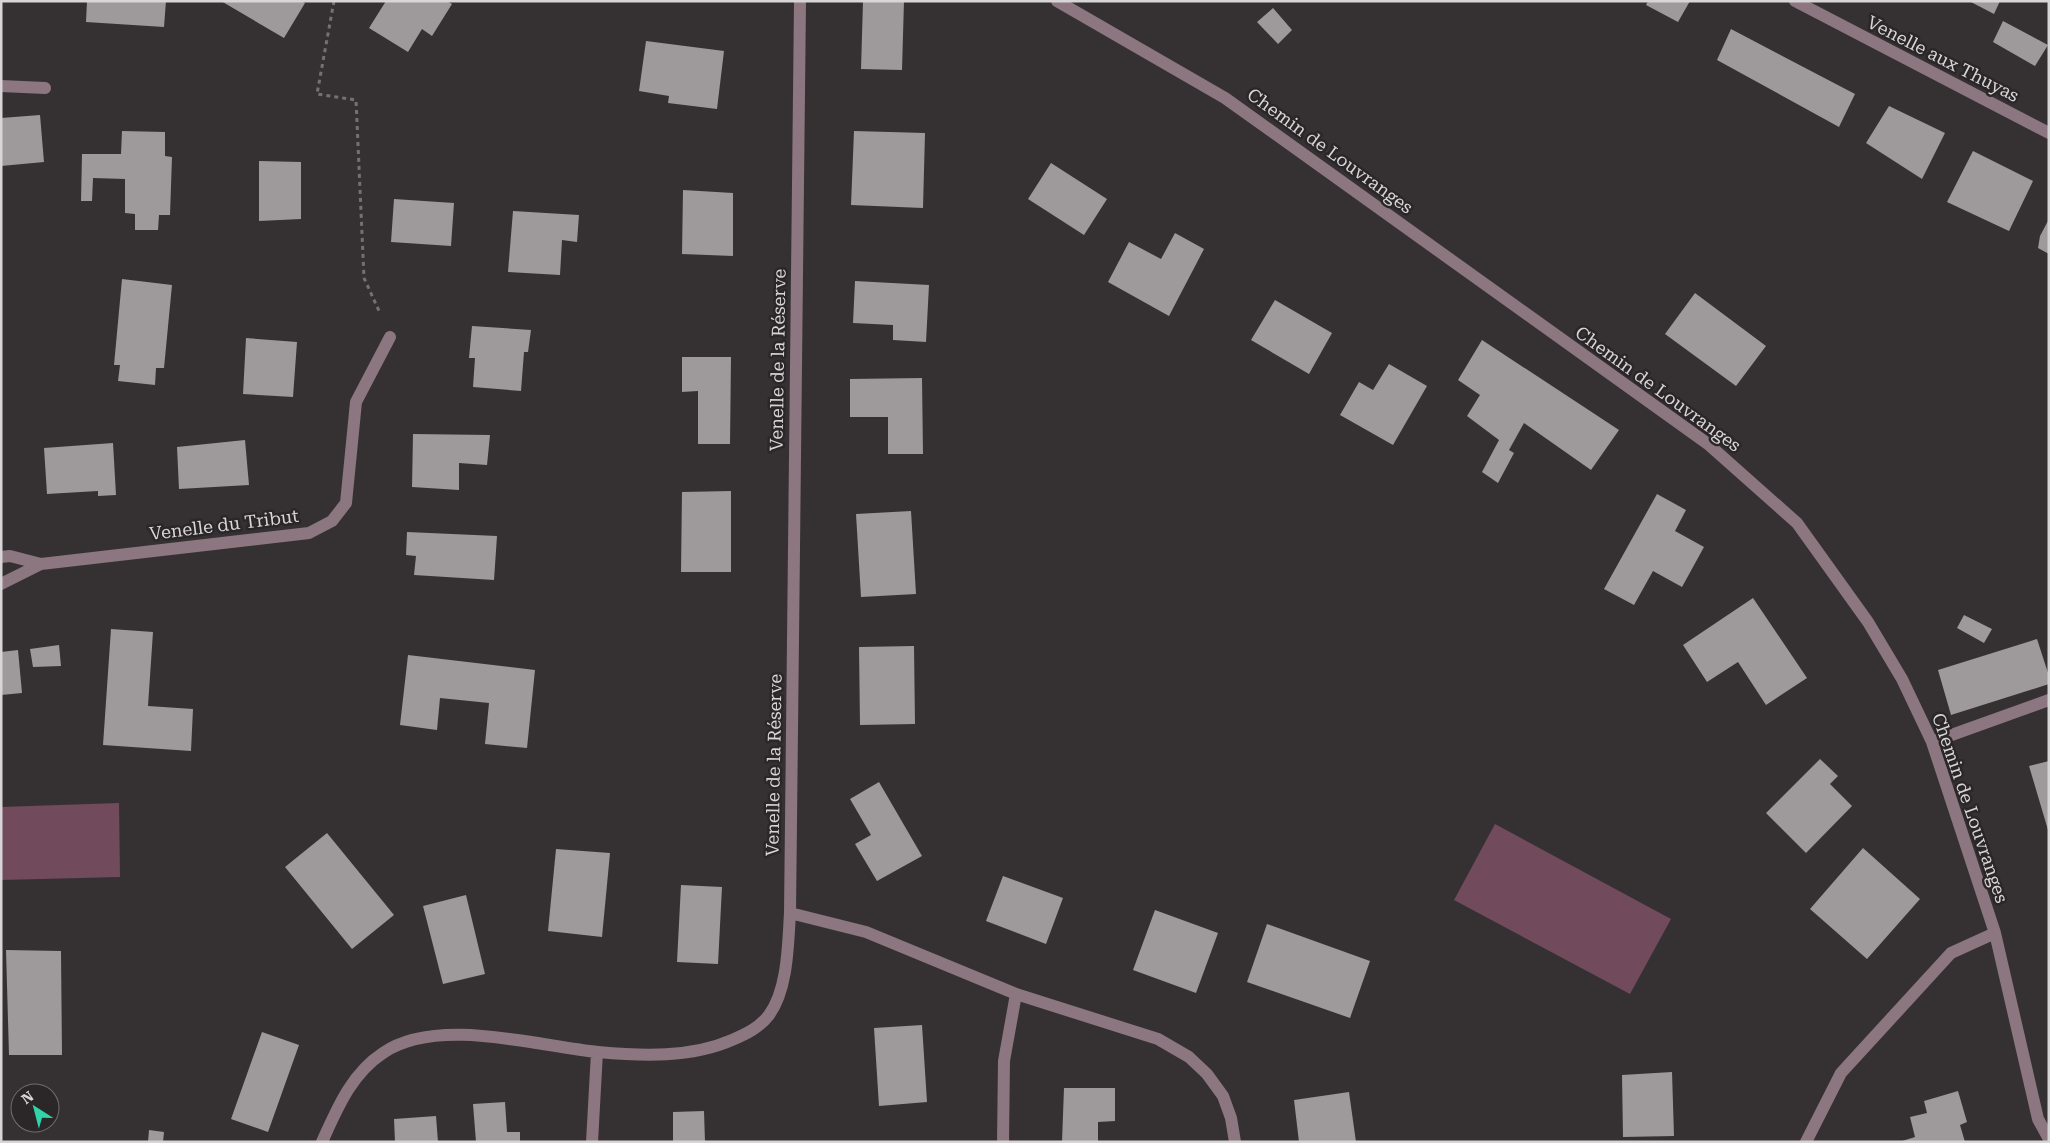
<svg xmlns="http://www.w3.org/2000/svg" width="2050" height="1143" font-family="'Roboto Serif',serif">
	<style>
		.green { fill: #714a5c }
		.building { fill: #9e999b }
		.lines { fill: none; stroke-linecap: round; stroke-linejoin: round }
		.path { stroke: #747173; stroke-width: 3; stroke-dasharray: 4 4; stroke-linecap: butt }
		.minor { stroke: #8c767f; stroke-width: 12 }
		.labels { text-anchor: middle; stroke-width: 5; stroke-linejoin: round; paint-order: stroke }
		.street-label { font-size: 18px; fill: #d8d5d7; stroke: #2b2729 }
	</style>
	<rect width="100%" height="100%" fill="#353133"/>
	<path class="green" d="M119,803L120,877L1,880V807Z
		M1495,824L1671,919L1630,994L1454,900Z"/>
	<path class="building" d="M87,1H166L164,27L86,22Z
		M221,1H301L305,3L284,38Z
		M386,1H447L452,4L432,36L422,29L408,52L369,28Z
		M863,1H904L902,70L861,69Z
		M1648,1H1690L1678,22L1646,5Z
		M1969,1H2000L1994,14Z
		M1273,8L1292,30L1278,44L1257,22Z
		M2003,21L2048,45L2035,66L1993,42Z
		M1731,29L1855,94L1839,127L1717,60Z
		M646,41L724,51L717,109L668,103L669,96L639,91Z
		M1889,106L1945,133L1922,179L1866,143Z
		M40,115L44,162L1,166V118Z
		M122,131L165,132V156L172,157L170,215H159L158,230H135V214L125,213V179L93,178L92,201H81L82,154H121Z
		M854,131L925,133L923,208L851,205Z
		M1973,151L2033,181L2009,231L1947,202Z
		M259,161L301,162V219L259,221Z
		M1051,163L1107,199L1084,235L1028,199Z
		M683,190L733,193V256L682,254Z
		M394,199L454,203L451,246L391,242Z
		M513,211L579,215L577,242L562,240L560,275L508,272Z
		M2049,219V254L2038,248L2040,236Z
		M1175,233L1204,249L1169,316L1108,282L1129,242L1161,259Z
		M122,279L172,285L164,368H156L155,385L118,381L120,365H114Z
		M855,281L929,285L926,342L893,340V325L853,323Z
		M1695,293L1766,346L1736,386L1665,334Z
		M1275,300L1332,333L1309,374L1251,340Z
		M472,326L531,330L528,352H524L521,391L473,387L475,358H469Z
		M246,338L297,342L293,397L243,394Z
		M1482,340L1619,430L1591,470L1524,423L1509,450L1514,453L1498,483L1482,472L1499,440L1467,416L1480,395L1458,380Z
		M682,357H731L730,444H698V391L682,392Z
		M1389,364L1427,386L1393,445L1340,415L1359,382L1373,390Z
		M922,378L923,454H888V417H850V379Z
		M413,434L490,435L487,465L459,463V490L412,487Z
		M245,440L249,485L179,489L177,447Z
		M113,443L116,495L98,496V491L47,494L44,448Z
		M731,491V572H681L682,492Z
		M1657,494L1686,510L1675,531L1704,547L1682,587L1653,571L1634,605L1604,589Z
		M911,511L916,594L861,597L856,514Z
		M407,532L497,536L494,580L414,575L416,556L406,555Z
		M1753,598L1807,678L1766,705L1738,662L1707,682L1683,645Z
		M1964,615L1992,629L1984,643L1957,628Z
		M111,629L153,632L148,706L193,709L191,751L103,745Z
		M2037,639L2049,676V684L1951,715L1938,670Z
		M59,645L61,666L33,667L30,649Z
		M914,646L915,724L860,725L859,647Z
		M18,650L22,693L1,695V652Z
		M408,655L535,670L527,748L485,744L489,703L440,698L437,730L400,725Z
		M1820,759L1838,776L1830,784L1852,806L1806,853L1766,813Z
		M2049,761V830H2048L2029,766Z
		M879,782L922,856L877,881L855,844L871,835L850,799Z
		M327,833L394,915L352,949L285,867Z
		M1863,848L1920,899L1867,959L1810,909Z
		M556,849L610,853L602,937L548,931Z
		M1003,876L1063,898L1046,944L986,921Z
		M681,885L722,887L718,964L677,962Z
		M466,895L485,974L443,984L423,906Z
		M1155,910L1218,933L1196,993L1133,970Z
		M1267,924L1370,961L1350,1018L1247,982Z
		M6,950L61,951L62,1055H9Z
		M922,1025L927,1102L879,1106L874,1028Z
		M262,1032L299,1045L268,1132L231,1119Z
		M1672,1072L1674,1136L1623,1137L1622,1075Z
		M1064,1088H1115V1121L1098,1122V1142H1062Z
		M1958,1091L1967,1122L1960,1125L1965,1142H1899L1915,1137L1910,1117L1927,1113L1924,1101Z
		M1349,1092L1356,1142H1299L1294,1100Z
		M505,1102L507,1132H520V1142H476L473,1104Z
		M704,1111L705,1142H673V1112Z
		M436,1116L438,1142H395L394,1119Z
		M149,1130L164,1132L163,1142H148Z"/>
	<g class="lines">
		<path class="path" d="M334,1L317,94L356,100L364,278L380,313"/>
		<path class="minor" d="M1057,1L1225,98L1708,444L1797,523L1868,622L1902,679L1932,742L1995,933L2038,1119L2049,1139
			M1795,1L2049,133
			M1,86L45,88
			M1,557L10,556L41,564
			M1,584L41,564L309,533L332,521L346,503L356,402L390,337
			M1932,742L2049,700
			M790,913L866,932L1016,994L1158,1039L1189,1057L1207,1074L1223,1096L1231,1118L1235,1142
			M322,1142C337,1109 351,1074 383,1053C437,1016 537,1046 598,1052C642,1056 691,1058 732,1040C746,1034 759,1028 769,1015C788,989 788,944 790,913L800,1
			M592,1142L597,1052
			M1003,1142L1004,1061L1016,994
			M1806,1142L1841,1073L1951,953L1995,933"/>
	</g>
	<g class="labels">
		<g class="street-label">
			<text transform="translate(1943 59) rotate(27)" y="6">Venelle aux Thuyas</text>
			<text transform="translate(1330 151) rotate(36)" y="6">Chemin de Louvranges</text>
			<text transform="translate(778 360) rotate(-89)" y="6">Venelle de la Réserve</text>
			<text transform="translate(1658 389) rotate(36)" y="6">Chemin de Louvranges</text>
			<text transform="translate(224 525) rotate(-7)" y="6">Venelle du Tribut</text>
			<text transform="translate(774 765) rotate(-89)" y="6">Venelle de la Réserve</text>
			<text transform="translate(1970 808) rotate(71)" y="6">Chemin de Louvranges</text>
		</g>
	</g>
	<rect width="2050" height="1143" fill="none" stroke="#d8d5d7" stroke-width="5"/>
	<g transform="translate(35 1108) rotate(324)"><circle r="24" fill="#2b2729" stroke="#706d6f"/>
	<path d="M0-4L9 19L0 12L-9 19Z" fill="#31d4a9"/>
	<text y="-8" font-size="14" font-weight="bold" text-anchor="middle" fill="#d8d5d7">N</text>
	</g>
</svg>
